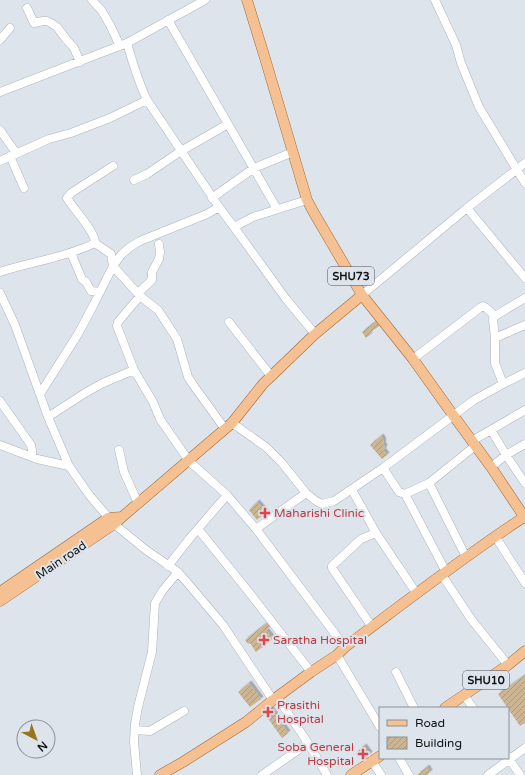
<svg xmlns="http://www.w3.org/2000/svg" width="525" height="775" font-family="'Varela Round',sans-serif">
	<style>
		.building { fill: url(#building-hatch); filter: url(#shadow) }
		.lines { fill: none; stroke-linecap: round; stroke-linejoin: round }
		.minor-casing { stroke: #adb4bc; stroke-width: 9 }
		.major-casing { stroke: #a16837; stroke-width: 11 }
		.minor { stroke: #fff; stroke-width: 8 }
		.major { stroke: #f5c192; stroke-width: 10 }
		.health-dot { fill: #e0444e; stroke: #dde4ec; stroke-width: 1.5 }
		.labels { text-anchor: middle; stroke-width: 4; stroke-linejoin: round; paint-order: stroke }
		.shield { fill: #dde4ec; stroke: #4d5155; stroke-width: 1 }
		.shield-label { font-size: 11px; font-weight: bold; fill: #0f1214 }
		.health-label { font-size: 12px; fill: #be3a42; stroke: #dde4ec; text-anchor: start }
		.street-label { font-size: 12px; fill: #0f1214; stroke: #dde4ec }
	</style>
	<defs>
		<pattern id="building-hatch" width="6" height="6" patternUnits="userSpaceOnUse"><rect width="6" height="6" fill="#cbb592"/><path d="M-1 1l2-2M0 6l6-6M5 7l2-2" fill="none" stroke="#ad9b7d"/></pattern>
		<filter id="shadow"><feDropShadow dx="2.5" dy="-2.5" stdDeviation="0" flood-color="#0004"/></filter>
	</defs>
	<rect width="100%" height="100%" fill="#dde4ec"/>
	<path class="building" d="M377,320L381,325L369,333L370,335L366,338L362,332Z
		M381,436L384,441L383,442L384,443L383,444L385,447L384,448L385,449L383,450L387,455L382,459L370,445Z
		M257,502L266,512L257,520L249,510Z
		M268,622L272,626L266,630L273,639L256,652L250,643L248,644L245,640Z
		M525,675V723L520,726L498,694Z
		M249,683L261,699L250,707L238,692Z
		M269,706L288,733L282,738L262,710Z
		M364,746L370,754L363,760L357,752Z
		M427,767L430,772L427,775H417Z"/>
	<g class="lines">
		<g class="minor-casing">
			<path id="minor" d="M92,0L102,11L110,25L120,46
				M435,0L456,45L461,63L479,107L525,183
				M27,8L34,23L43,21H47L51,23L57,27L66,39L74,48L80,62
				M168,20L277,209
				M0,40L10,28
				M127,43C133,64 138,81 147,100L219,207L234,227L286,299L315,334
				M0,92L127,43L205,0
				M0,130L16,153
				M10,156L24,188
				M0,161L49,139L71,133L110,118L147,100
				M134,180L147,174L181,151L228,124
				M212,198L254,168L293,152
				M467,208L525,278
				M234,227L253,217L307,200
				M95,243L111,254L113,266L140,296L158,310L177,339L188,377L194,386L225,429
				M71,253L82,279L86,282L91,291L100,292
				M0,272C31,262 63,258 93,244L95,243C96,232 73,209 67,198L71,193L113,166
				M0,293L15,325L48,417L69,466L90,496L114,524L146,550L178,572L191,587L223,625L273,700
				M138,293L152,280V272L159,259L160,252L159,244
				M362,295L467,208L525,163
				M229,322L271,376
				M495,338L525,325
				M413,359L481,307L483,306L485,307L495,316
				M134,370L117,326L118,322L140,296
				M503,384L495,363V338L493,319L495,316L525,298
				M40,394L78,334L94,304L113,266L121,255L130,247L140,241L207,214L219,207
				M0,401L31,445L32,450V457
				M48,417L85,393L103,383L134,370L153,402L160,419L189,461L227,495L256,529L345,647
				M232,423L266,447L282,463L306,493
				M491,430L506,455L525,483
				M472,441L525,410
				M0,445L37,459L69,466
				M119,450L124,472L138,503
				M491,467L506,455L525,444
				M383,468L399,492L405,494L429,483L475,446
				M429,483L466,557
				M352,490L376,533L417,594
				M405,494L446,572
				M198,529L248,591L311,672
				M256,529L306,493L316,501L322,504L334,501L383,468L474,400L503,384L525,373
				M495,536L525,583
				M168,566L190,538L227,495
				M442,575L471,619L508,665
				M372,627L332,568V566L361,539L376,533
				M337,655L380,727
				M396,672L414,708
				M464,695L473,708
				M277,697L308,743L327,775
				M135,730L150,731L184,711
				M508,757L520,775
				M399,758L409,775
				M372,761L381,775
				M137,775L134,742L135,724L138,707L152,652L155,603L163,590L178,572
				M262,775L308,743
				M488,775L525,748"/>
		</g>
		<g class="major-casing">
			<path id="major" d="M247,0L264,55L307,200L314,213L362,295L413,359L453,415L491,467L525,518
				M0,592L108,518L122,517L232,423L263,384L315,334L362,295
				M0,601L114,524L122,517
				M445,708L508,665L525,651
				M160,775L183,762L246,722L273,700L311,672L337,655L345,647C404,603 463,557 524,517
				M351,775L380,756"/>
		</g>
		<use href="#minor" class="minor"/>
		<use href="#major" class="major"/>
	</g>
	<g class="health-dot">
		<path d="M263 507h4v4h4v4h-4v4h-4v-4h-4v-4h4z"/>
		<path d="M262 634h4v4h4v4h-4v4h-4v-4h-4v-4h4z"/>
		<path d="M266 706h4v4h4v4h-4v4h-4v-4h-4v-4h4z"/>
		<path d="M361 748h4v4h4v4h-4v4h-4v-4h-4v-4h4z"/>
	</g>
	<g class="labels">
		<g class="shield">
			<rect x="328" y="267" width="46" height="18" rx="3"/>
			<rect x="463" y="671" width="46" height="18" rx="3"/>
		</g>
		<g class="shield-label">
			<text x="351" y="280">SHU73</text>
			<text x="486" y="684">SHU10</text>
		</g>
		<g class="health-label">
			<text x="274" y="517">Maharishi Clinic</text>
			<text x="273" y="644">Saratha Hospital</text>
			<text x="277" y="709">Prasithi<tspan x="277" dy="14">Hospital</tspan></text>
			<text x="354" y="751" text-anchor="end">Soba General<tspan x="354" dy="14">Hospital</tspan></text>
		</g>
		<g class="street-label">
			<text transform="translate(61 560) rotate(-34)" y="4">Main road</text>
		</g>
	</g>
	<rect x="379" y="707" width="130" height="52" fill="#dde4ec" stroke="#8b9096"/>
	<rect x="387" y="720" width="20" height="6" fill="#f5c192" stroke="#8b9096"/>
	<text x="415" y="727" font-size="12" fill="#0f1214">Road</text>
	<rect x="387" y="737" width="20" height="12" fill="url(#building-hatch)" stroke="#8b9096"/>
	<text x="415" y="747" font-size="12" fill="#0f1214">Building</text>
	<g transform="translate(36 739) rotate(139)"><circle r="19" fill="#dde4ec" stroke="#8b9096"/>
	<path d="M0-3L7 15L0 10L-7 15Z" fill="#98741e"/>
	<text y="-6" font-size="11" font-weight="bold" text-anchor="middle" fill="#0f1214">N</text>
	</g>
</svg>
